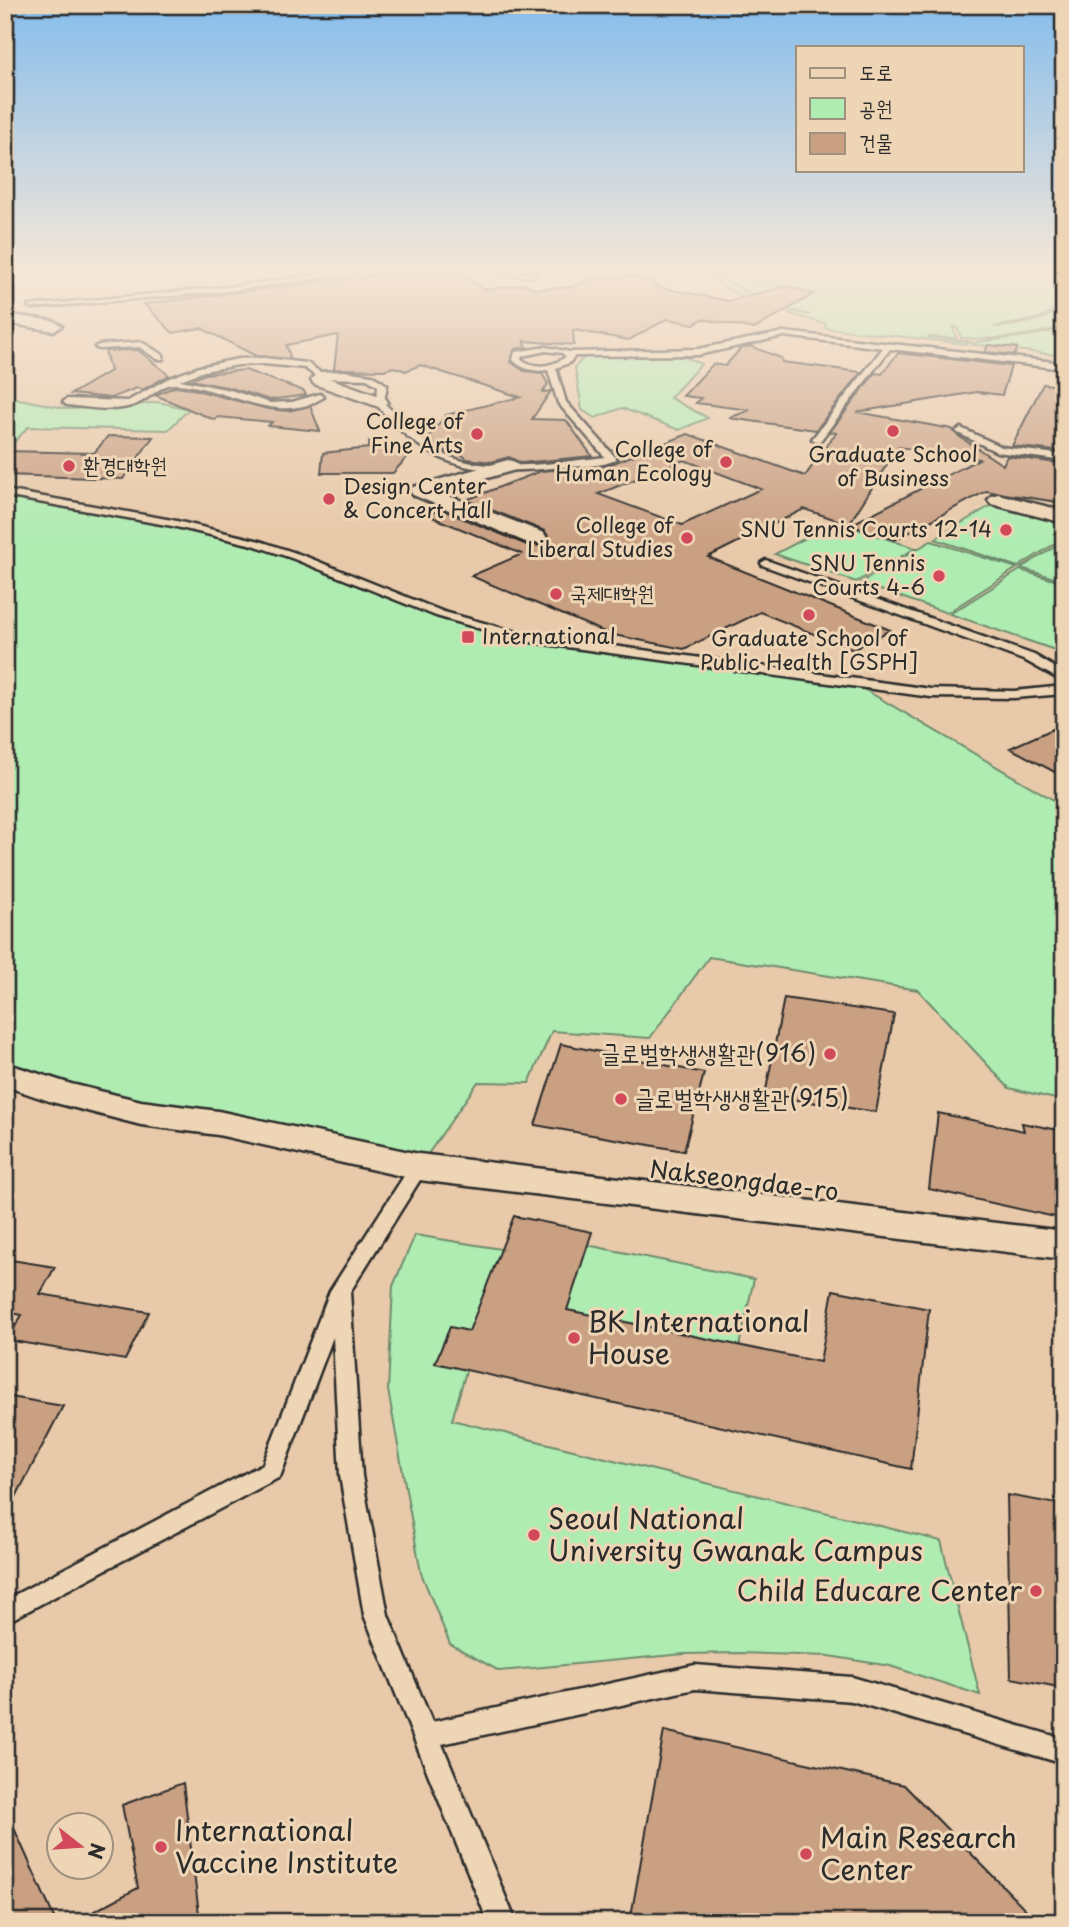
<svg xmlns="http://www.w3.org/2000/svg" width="1069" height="1927" font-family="'Playpen Sans','Poor Story',sans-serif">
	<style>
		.green { fill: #afecb2; stroke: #6d8c6e; stroke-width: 2 }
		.building { fill: #caa083; stroke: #2b2b2b; stroke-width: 2; fill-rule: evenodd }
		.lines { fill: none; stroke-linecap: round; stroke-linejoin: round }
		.lane-casing { stroke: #2b2b2b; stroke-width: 5 }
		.street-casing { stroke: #2b2b2b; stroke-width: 5 }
		.lane { fill: #edd5b5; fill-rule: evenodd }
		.street { fill: #edd5b5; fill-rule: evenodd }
		.poi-dot { fill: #d1495b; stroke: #edd5b5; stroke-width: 2.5 }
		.labels { text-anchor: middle; stroke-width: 6; stroke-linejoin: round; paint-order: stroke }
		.far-poi-label { font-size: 21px; fill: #2b2b2b; stroke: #edd5b5; text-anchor: end }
		.poi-label { font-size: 24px; fill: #2b2b2b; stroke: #edd5b5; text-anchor: end }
		.street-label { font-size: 24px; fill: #2b2b2b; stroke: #edd5b5 }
		.near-poi-label { font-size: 28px; fill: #2b2b2b; stroke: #edd5b5; text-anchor: start }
	</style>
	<rect width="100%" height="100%" fill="#e8c9a9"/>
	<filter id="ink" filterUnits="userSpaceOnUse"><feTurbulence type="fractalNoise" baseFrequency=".0143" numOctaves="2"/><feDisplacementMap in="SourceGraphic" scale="14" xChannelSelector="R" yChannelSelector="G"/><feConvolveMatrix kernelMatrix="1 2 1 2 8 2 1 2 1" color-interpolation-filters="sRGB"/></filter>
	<g filter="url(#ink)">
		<path class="green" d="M705,272C717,272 743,292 757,298L715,272H738L760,284L740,272H751L782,287L754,272H1064V280L1053,283L1064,285C1064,323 1023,320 994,327C1015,326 1050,322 1064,304V327C1030,335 996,341 961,338L957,327H953L956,338L927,337L973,342L966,344L825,328L826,324L787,313L793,312L811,315L788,309L780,312C753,302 726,293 705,272Z
			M1064,329V356L1017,350V347L973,345L977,342L1028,336Z
			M676,353L701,364L670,398L708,418L679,430L622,408L595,418L582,410L575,367L584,357Z
			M5,396L68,409L123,407L158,402L189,409L168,430L28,427L5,452Z
			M5,493L172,523L256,543L440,614L523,637L855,684L1064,806V1101L1009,1088L918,990L709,957L650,1038L552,1031L529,1083L478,1082L419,1167L5,1074Z
			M995,503L1064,523V538L1018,567L935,539Z
			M836,522L915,548H916L856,582L775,554Z
			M931,541L1017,568L947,613L860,583Z
			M1064,541V581L1021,568Z
			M1020,570L1064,583V653L950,614Z
			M415,1235L501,1249L452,1420L941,1541L980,1695L890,1666L829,1656L738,1653L684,1654L499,1671L450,1644L421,1573L388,1390L393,1286Z
			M587,1245L754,1279L739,1346L567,1310Z"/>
		<path class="building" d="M426,272H458L485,290L527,284L535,289L572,287L593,278L610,276L637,277L651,282L657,287L728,301L788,286L814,294L754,329L703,319L694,324L667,319L629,340L573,330L574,345L524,341L527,347L515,349L511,362L524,371L542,373L548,384L543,392L551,391L532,419L566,420L592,456L521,463L509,457L491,462L467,459L462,455L441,450L427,439L446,415L520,397L420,365L406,371L394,367L384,370L334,369L338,335L286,345L291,359L256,356L201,328L173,333L144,304L392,273L396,276Z
			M988,345L1017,348L1015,355L985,352Z
			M750,346L781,358L782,362L861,372L816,430L729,418L750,410L696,403L701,398L683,396L713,364L725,366L741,348Z
			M138,350L169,375L142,390L137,388L111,398L71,394L110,371L105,351Z
			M898,353L1011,366L1002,395L977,392L857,412L952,429L957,435L1003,465L1007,456L1064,464V503L986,491L895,540L850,525L979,459L898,447L849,524L804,509L708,557L890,630L853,650L760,612L684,649L609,634L471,576L522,554L427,515L440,509L527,545L544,546L549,539L545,531L466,500L541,471L606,466L688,434L805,476L836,433L830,432L875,373L882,374ZM684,460L761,489L682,525L598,494Z
			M245,370L304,391L306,395L270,400L231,388L191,380L205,374Z
			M1043,384L1064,386V452L1012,446Z
			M174,387L192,389L268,409L288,411L310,406L320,431L268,426L272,422L218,417L215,420L155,395Z
			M108,436L153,437L123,479L5,475V451L94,453Z
			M386,441L410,454L393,473H321L323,453L369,448V442Z
			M1064,724V777L1010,748Z
			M784,998L894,1014L876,1112L765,1095Z
			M561,1044L704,1073L684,1151L535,1125Z
			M938,1113L1024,1131L1022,1123L1064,1131V1219L929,1189Z
			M514,1216L592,1232L567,1310L820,1362L833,1290L929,1309L911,1469L435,1363L450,1327L469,1331Z
			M5,1259L55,1267L40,1294L149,1312L125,1360L7,1340L22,1315L5,1312Z
			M5,1396L63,1406L5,1518Z
			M1007,1495L1064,1505V1688L1011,1678Z
			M664,1731L904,1785L1038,1922H630Z
			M183,1783L200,1922H74L138,1888L122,1805Z
			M5,1808L56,1922H5Z"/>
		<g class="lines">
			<g class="lane-casing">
				<path id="lane" d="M339,272H357L228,291L32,308L28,306L228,287Z
					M499,272H522L536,275L532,277Z
					M784,332L1064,363V369L890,349L820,441L817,442L812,439L883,348L784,336L698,355L575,356L569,363L556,368L566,402L617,459C604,467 580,466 564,467C479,475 434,474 376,404L378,386L367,379L318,378L305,368L264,364L238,365L204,371L180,380L230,390L270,403L292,402L320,394L324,397C276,428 224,385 174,384C160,384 146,403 131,406C112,412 87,407 67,405L63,402L67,399L128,401L167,379L199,367L238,359L264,358L307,363L320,372L344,371L372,375L387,385L384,402L387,406C404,421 420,440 440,452C481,476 559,462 605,457L558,403L548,370C535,372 523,370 513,360L515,352L546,347L570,352L698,349ZM546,351L562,353L566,357C552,366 536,370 521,359L522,356Z
					M141,342L163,355V359H157L139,347L99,349L95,347L99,345Z
					M961,428L1002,447L1064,455V461L997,452L958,433L956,431Z
					M5,490L172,520L260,541L302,555L444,612L524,634L931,689L1014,691L1064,686V694L1014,698L931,697L523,641L436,616L294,559L253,545L172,526L5,496Z
					M766,560L1034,655L1064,673V682L1026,661L762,565L761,563Z
					M419,1161L425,1162L428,1167L350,1292L362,1476L388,1615L432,1722L695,1665L852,1677L1064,1739V1764L852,1701L695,1689L442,1744L516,1922H488L364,1615L340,1476L333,1337L280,1477L5,1623V1600L263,1464L330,1291L413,1162Z"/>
			</g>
			<g class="street-casing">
				<path id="street" d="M12,315L54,321L62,326L54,331L6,323L5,318Z
					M320,375L385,398L388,402L379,407L314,384L311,380L314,376Z
					M508,460L515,462L518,466L515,470L439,492L544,533L547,538L544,543H528L413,495L410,491L413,487Z
					M998,494L1064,511V523L991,504L988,500L991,496Z
					M5,1063L71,1084L141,1101L218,1111L419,1154L1064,1231V1259L419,1180L218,1135L141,1125L52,1102L5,1086Z"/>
			</g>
			<use href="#lane" class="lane"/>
			<use href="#street" class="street"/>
		</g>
	</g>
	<linearGradient id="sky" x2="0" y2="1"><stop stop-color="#86bdec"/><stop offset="0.5" stop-color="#f5e7d8"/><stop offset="1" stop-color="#f5e7d8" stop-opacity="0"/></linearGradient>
	<rect width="1069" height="541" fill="url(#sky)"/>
	<g class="poi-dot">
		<circle cx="893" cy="431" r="7"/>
		<circle cx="477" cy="434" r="7"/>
		<circle cx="726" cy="462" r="7"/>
		<circle cx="69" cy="466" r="7"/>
		<circle cx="329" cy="499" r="7"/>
		<circle cx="1006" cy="530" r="7"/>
		<circle cx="687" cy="538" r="7"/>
		<circle cx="939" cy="576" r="7"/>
		<circle cx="556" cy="594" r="7"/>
		<circle cx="809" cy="615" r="7"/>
		<rect x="461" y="630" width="14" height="14" rx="3.5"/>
		<circle cx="830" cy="1054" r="7"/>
		<circle cx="621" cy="1099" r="7"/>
		<circle cx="574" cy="1338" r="7"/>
		<circle cx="534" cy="1535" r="7"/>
		<circle cx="1036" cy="1591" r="7"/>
		<circle cx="161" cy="1847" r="7"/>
		<circle cx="806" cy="1854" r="7"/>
	</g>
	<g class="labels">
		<g class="far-poi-label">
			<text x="463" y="429">College of<tspan x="463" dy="24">Fine Arts</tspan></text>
			<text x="712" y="457">College of<tspan x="712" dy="24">Human Ecology</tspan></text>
			<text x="893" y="462" text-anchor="middle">Graduate School<tspan x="893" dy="24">of Business</tspan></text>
			<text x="83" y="473" text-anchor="start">환경대학원</text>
			<text x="343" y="494" text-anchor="start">Design Center<tspan x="343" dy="24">&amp; Concert Hall</tspan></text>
			<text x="673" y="533">College of<tspan x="673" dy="24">Liberal Studies</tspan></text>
			<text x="992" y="537">SNU Tennis Courts 12-14</text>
			<text x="925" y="571">SNU Tennis<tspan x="925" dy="24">Courts 4-6</tspan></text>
			<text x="570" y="601" text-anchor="start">국제대학원</text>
			<text x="482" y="644" text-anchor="start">International</text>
			<text x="809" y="646" text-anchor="middle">Graduate School of<tspan x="809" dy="24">Public Health [GSPH]</tspan></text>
		</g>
		<g class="poi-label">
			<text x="816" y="1062">글로벌학생생활관(916)</text>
			<text x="635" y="1107" text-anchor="start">글로벌학생생활관(915)</text>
		</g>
		<g class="street-label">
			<text transform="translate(744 1181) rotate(7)" y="8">Nakseongdae-ro</text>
		</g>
		<g class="near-poi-label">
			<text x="588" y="1332">BK International<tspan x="588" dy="32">House</tspan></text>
			<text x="548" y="1529">Seoul National<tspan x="548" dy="32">University Gwanak Campus</tspan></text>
			<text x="1022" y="1601" text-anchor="end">Child Educare Center</text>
			<text x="175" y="1841">International<tspan x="175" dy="32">Vaccine Institute</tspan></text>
			<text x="820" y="1848">Main Research<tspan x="820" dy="32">Center</tspan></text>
		</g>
	</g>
	<rect width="1069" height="1927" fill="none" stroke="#edd5b5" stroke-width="28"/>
	<rect x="14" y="14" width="1041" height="1899" fill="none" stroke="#2b2b2b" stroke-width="2.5" filter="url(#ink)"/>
	<rect x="796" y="46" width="228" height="126" fill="#edd5b5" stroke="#9f917e" stroke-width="2"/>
	<rect x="810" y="68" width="35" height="10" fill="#edd5b5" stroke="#9f917e" stroke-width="2"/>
	<text x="859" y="80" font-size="21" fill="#2b2b2b">도로</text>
	<rect x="810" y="98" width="35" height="21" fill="#afecb2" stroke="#9f917e" stroke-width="2"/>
	<text x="859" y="116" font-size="21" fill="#2b2b2b">공원</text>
	<rect x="810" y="133" width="35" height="21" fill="#caa083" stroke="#9f917e" stroke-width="2"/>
	<text x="859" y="150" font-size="21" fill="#2b2b2b">건물</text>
	<g transform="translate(80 1846) rotate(107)"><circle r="33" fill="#edd5b5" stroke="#9f917e" stroke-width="2"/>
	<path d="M0-5L12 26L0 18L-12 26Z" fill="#d1495b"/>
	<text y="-10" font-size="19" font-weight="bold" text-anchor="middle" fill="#2b2b2b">N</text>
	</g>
</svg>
